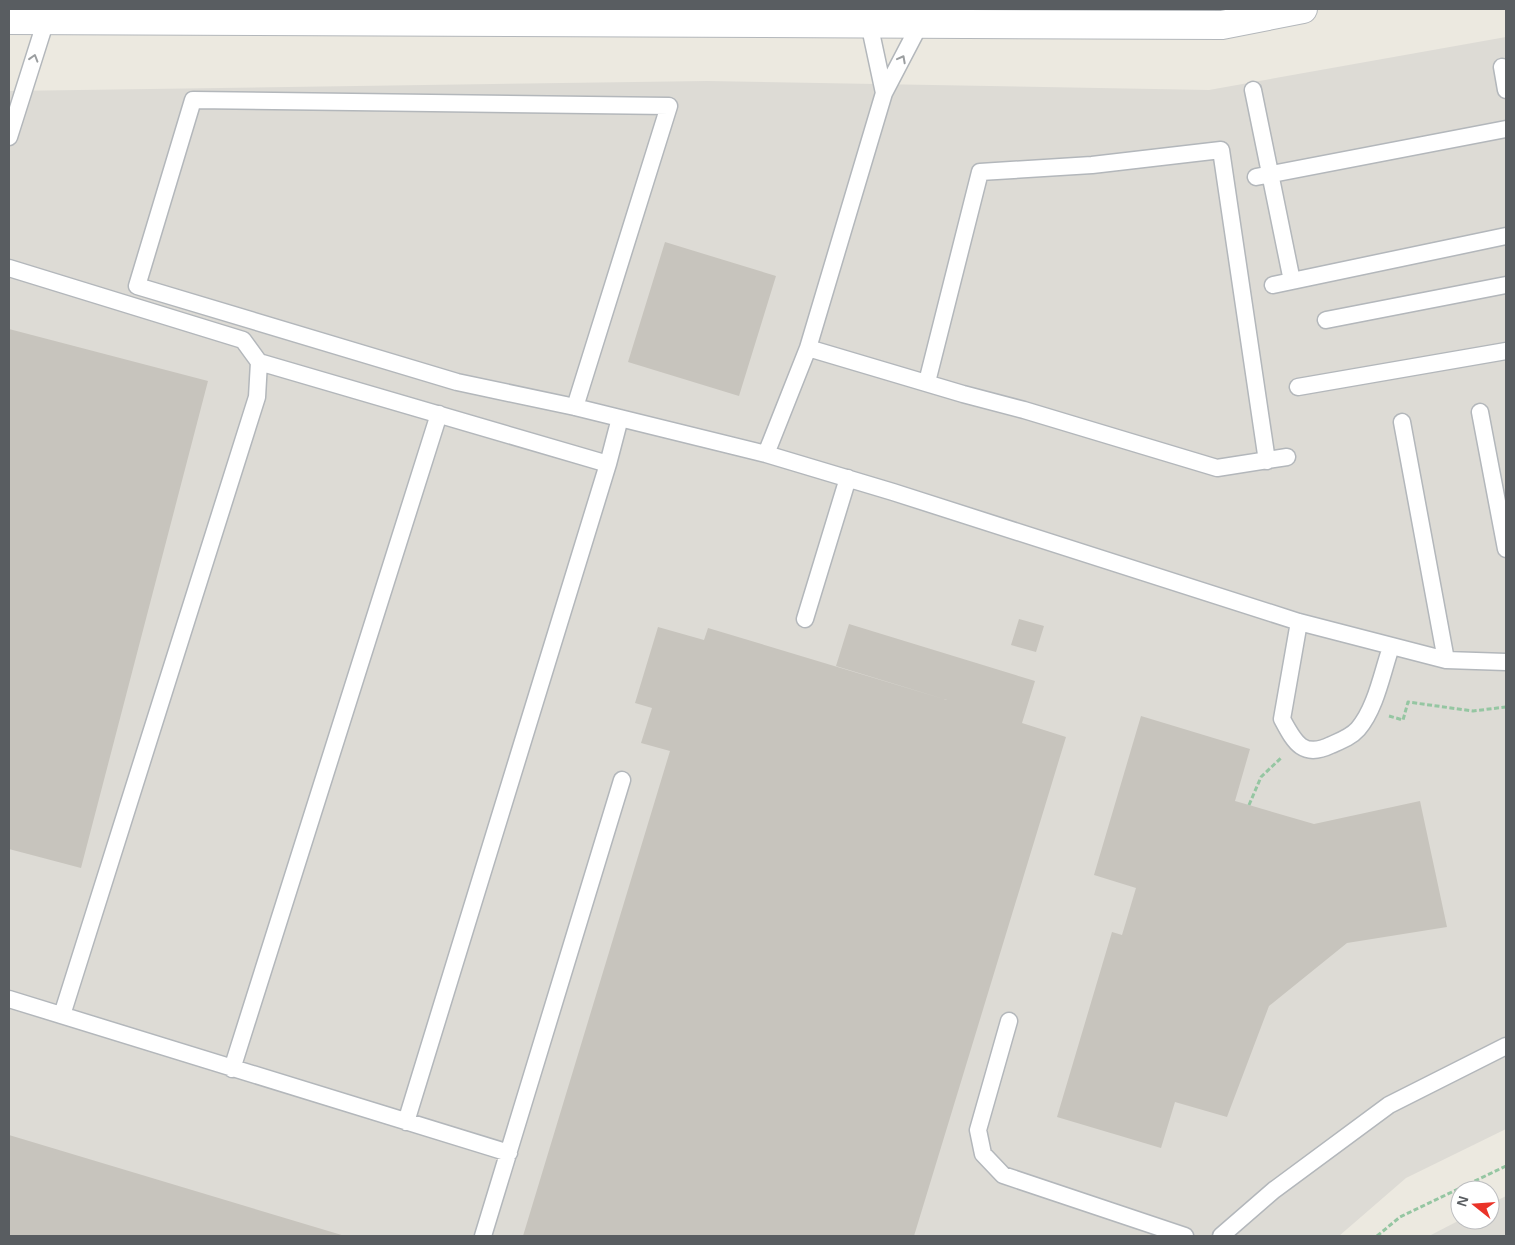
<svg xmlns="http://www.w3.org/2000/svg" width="1515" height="1245" font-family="Arial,sans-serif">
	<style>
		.industrial { fill: #dddbd5 }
		.building { fill: #c7c4bd }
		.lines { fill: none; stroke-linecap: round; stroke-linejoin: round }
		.service-casing { stroke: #b3b7bb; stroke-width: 19 }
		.minor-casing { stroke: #b3b7bb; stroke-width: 30 }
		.path { stroke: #95c6a2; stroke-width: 3; stroke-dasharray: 5 2.5; stroke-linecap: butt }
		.service { stroke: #fff; stroke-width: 16 }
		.minor { stroke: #fff; stroke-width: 28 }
		.oneway { stroke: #9b9ea0 }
	</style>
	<rect width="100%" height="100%" fill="#ece9e0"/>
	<path class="industrial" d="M1506,37V1129L1406,1178L1339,1236H9V91L707,81L1209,90Z
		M1506,1196V1236H1429L1460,1220H1490V1204Z"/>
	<path class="building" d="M665,242L776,276L739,396L628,362Z
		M9,329L208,381L81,868L9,849Z
		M1019,619L1044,626L1036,652L1011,645Z
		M849,624L1035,681L1022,723L1066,737L914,1236H523L670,751L641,743L652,708L635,703L658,627L704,640L708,628L947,700L836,666Z
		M1141,716L1250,749L1235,801L1249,805L1314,824L1420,801L1447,927L1347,943L1269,1006L1227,1117L1175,1102L1161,1148L1057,1117L1112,932L1122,935L1136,888L1094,875Z
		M9,1135L345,1236H9Z"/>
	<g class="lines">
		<g class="service-casing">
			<path id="service" d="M869,23L884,93
				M1502,67L1506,90
				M1253,90L1292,281
				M9,137L46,20
				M1256,177L1506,129
				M9,268L243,340L259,362L257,397L62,1015
				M1273,285L1506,236
				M1326,320L1506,285
				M808,348L963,394L1024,410L1217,468L1287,457
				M259,362L608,464
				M927,382L980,172L1092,165L1221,150L1267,461
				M1298,387L1506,351
				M575,407L669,106L193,100L137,286L457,382L575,407L766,454L893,492L1299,622L1446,660L1506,662
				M1480,412L1506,549
				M1402,422L1446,660
				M766,454L808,348L884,93L920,24
				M805,619L848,478
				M1299,622L1282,719C1294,741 1302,759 1331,745C1340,741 1351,737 1358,729C1376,708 1382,673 1391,647
				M9,999L509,1153
				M1009,1021L978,1130L983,1154L1003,1175L1185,1236
				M232,1069L439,414
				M406,1122L608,464L620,418
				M483,1236L622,780
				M1221,1236L1274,1190L1389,1105L1506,1046"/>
		</g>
		<g class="minor-casing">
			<path id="minor" d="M9,20L1222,25L1303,9"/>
		</g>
		<path class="path" d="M1389,716L1403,720L1408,702L1473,711L1506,707
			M1249,805L1261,777L1282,757
			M1377,1236L1400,1217L1506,1166"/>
		<use href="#service" class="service"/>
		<use href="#minor" class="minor"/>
	</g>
	<defs><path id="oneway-chevron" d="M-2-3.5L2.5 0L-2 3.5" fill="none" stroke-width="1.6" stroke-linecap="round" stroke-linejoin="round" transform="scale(1.25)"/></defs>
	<g class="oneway">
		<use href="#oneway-chevron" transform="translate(34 58) rotate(-73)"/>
		<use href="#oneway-chevron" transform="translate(902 59) rotate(-62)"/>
	</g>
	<rect width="1515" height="1245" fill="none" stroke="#595d61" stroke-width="20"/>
	<g transform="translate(1475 1205) rotate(287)"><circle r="24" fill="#ffffff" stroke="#bdbec0"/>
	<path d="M0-4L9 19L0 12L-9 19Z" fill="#ea3328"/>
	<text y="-8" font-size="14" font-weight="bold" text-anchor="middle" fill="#595d61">N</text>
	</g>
</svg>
